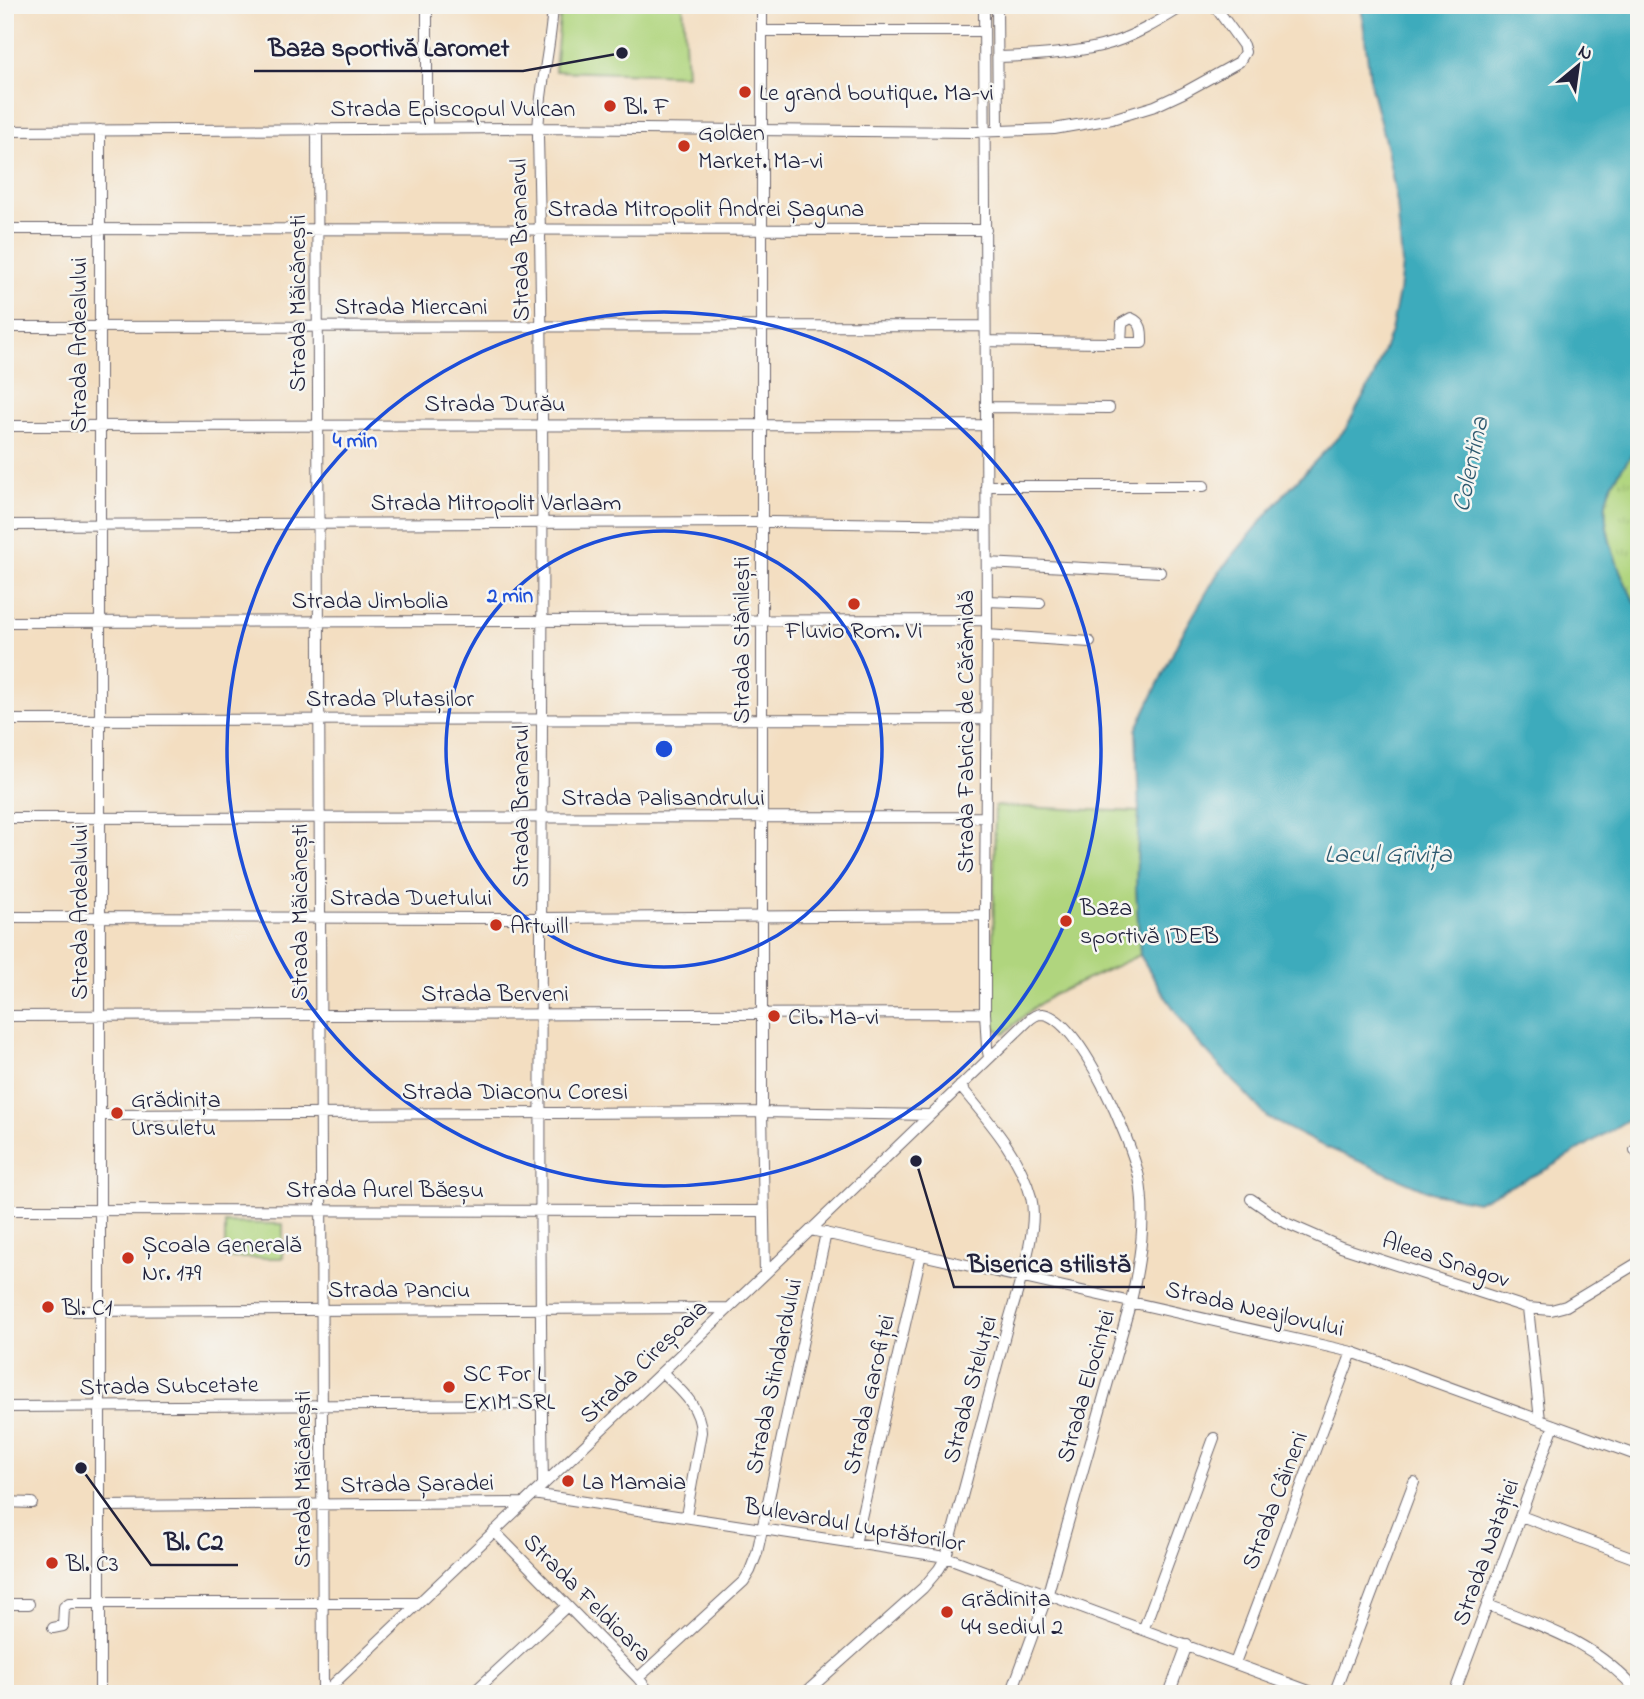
<svg xmlns="http://www.w3.org/2000/svg" width="1644" height="1699" font-family="'Indie Flower',sans-serif">
	<style>
		.grass { fill: url(#grass-tufts); stroke: #697c5c; stroke-width: 2 }
		.pitch { fill: #b0d57e; stroke: #697c5c; stroke-width: 2 }
		.water { fill: #3eabbc; stroke: #30667c; stroke-width: 2 }
		.lines { fill: none; stroke-linecap: round; stroke-linejoin: round }
		.minor-casing { stroke: #6b646a; stroke-width: 12 }
		.minor { stroke: #fff; stroke-width: 10 }
		.ring { fill: none; stroke: #1d4ed8; stroke-width: 3.5 }
		.poi-dot { fill: #c8321e; stroke: #f6f6f2; stroke-width: 2.5 }
		.labels { text-anchor: middle; stroke-width: 5; stroke-linejoin: round; paint-order: stroke }
		.poi-label { font-size: 24px; fill: #22223b; stroke: #f6f6f2; text-anchor: start }
		.street-label { font-size: 24px; fill: #22223b; stroke: #f6f6f2 }
		.water-label { font-size: 26px; font-style: italic; fill: #2d596f; stroke: #f6f6f2 }
		.centre { fill: #1d4ed8; stroke: #f6f6f2; stroke-width: 3.5 }
		.ring-label { font-size: 21px; text-anchor: middle; font-weight: bold; fill: #1d4ed8; stroke: #f6f6f2; stroke-width: 5; stroke-linejoin: round; paint-order: stroke }
		.leader { fill: none; stroke: #22223b; stroke-width: 2.5 }
		.callout-dot { fill: #22223b; stroke: #f6f6f2; stroke-width: 2.5 }
		.callout-label { font-size: 26px; text-anchor: middle; font-weight: bold; fill: #22223b; stroke: #f6f6f2; stroke-width: 5; stroke-linejoin: round; paint-order: stroke }
	</style>
	<defs>
		<pattern id="grass-tufts" width="24" height="20" patternUnits="userSpaceOnUse" patternTransform="scale(1.75)"><rect width="24" height="20" fill="#b0d57e"/><path d="M3 7l-1-3M5 7V3M7 7l1-3M15 17l-1-3M17 17v-4M19 17l1-3" fill="none" stroke="#97b76e"/></pattern>
	</defs>
	<rect width="100%" height="100%" fill="#f6f6f2"/>
	<filter id="ink" filterUnits="userSpaceOnUse"><feTurbulence type="fractalNoise" baseFrequency=".0143" numOctaves="2"/><feDisplacementMap in="SourceGraphic" scale="14" xChannelSelector="R" yChannelSelector="G"/><feConvolveMatrix kernelMatrix="1 2 1 2 8 2 1 2 1" color-interpolation-filters="sRGB"/></filter>
	<filter id="wash" filterUnits="userSpaceOnUse"><feTurbulence type="fractalNoise" baseFrequency=".00686" numOctaves="4" result="noise"/><feDisplacementMap in="SourceGraphic" scale="28" xChannelSelector="R" yChannelSelector="G"/><feGaussianBlur stdDeviation="1.57" result="paint"/><feColorMatrix in="noise" values="0 0 0 0 0 0 0 0 0 0 0 0 0 0 0 0 0 1.4 0 .05"/><feComposite in="paint" operator="in"/></filter>
	<g filter="url(#wash)">
		<rect width="100%" height="100%" fill="#f3dec1"/>
		<path class="grass" d="M1639,445V610C1623,581 1596,524 1609,491C1615,475 1629,459 1639,445Z"/>
		<path class="pitch" d="M561,5H683L687,75L555,71Z
			M995,806L1139,812L1136,887L1140,955L1053,995L1032,1009L1005,1033L997,1030L992,1022Z
			M225,1223L283,1224V1258H225Z"/>
		<path class="water" d="M1361,5H1639V445C1629,459 1615,475 1609,491C1596,524 1623,581 1639,610V1113L1547,1169L1477,1202L1433,1193L1317,1143L1268,1118L1194,1038L1161,990L1140,955L1136,887L1139,811L1136,730L1180,638L1218,573L1287,491L1345,430L1373,379L1391,331L1399,292L1402,264L1397,203L1387,149L1371,87Z"/>
	</g>
	<g filter="url(#ink)">
		<g class="lines">
			<g class="minor-casing">
				<path id="minor" d="M762,5V1112L765,1274
					M984,5L987,620L985,915V1013L987,1047L989,1057
					M997,5L998,131
					M762,31H984
					M998,57C1032,56 1068,54 1101,46C1130,39 1160,21 1185,5
					M317,129L323,1694
					M427,129V5
					M100,130V1694
					M5,131L538,128L973,132L1054,129L1112,119L1155,106L1183,93L1239,62L1245,52L1243,45L1214,5
					M5,229L986,230
					M5,327L985,326
					M985,341C1037,342 1090,343 1142,343C1142,332 1143,323 1131,318L1122,323L1121,343
					M986,407L1109,408
					M5,426L986,425
					M986,486H1204
					M5,525L769,522L986,525
					M987,563L1160,572
					M987,601L1040,603
					M5,622L987,620
					M987,635L1090,642
					M5,720L986,719
					M5,818L985,817
					M5,917L541,918L985,915
					M5,1016L985,1013
					M101,1115L762,1112L930,1115
					M1635,1150L1639,1155
					M1251,1199L1286,1223L1341,1247L1528,1308L1540,1420
					M5,1210L764,1211
					M811,1230L1352,1352L1639,1456
					M1528,1308L1551,1310L1566,1306L1639,1262
					M70,1311L729,1308
					M662,1372C680,1390 700,1405 701,1432L686,1516
					M5,1407L542,1404
					M543,1484C535,1035 549,586 538,137C538,92 551,49 553,5
					M533,1494L946,1557L1317,1694
					M5,1502L32,1503
					M100,1506L524,1503
					M1521,1516L1639,1560
					M494,1531L638,1678L651,1694
					M855,1544L921,1254
					M5,1604H29
					M1488,1605C1548,1628 1596,1643 1639,1693
					M53,1628L63,1626L64,1607L69,1603H418
					M1144,1628L1214,1438
					M1235,1663L1352,1352
					M638,1678L744,1581L750,1571L757,1553L826,1233
					M323,1694L765,1274L1028,1021C1032,1017 1036,1014 1042,1014C1080,1017 1132,1144 1139,1177C1147,1218 1140,1261 1131,1301L1048,1593L1011,1694
					M472,1694L567,1606
					M804,1694L923,1588L939,1569L946,1557C966,1482 986,1407 1006,1331C1015,1296 1040,1231 1031,1197C1020,1155 987,1119 960,1086
					M1169,1694L1187,1645
					M1284,1694L1288,1683
					M1334,1694L1414,1482
					M1454,1694L1554,1425"/>
			</g>
			<use href="#minor" class="minor"/>
		</g>
	</g>
	<g class="ring">
		<circle cx="664" cy="749" r="218"/>
		<circle cx="664" cy="749" r="437"/>
	</g>
	<g class="poi-dot">
		<circle cx="745" cy="92" r="7"/>
		<circle cx="610" cy="106" r="7"/>
		<circle cx="684" cy="146" r="7"/>
		<circle cx="854" cy="604" r="7"/>
		<circle cx="1066" cy="921" r="7"/>
		<circle cx="496" cy="925" r="7"/>
		<circle cx="774" cy="1016" r="7"/>
		<circle cx="117" cy="1113" r="7"/>
		<circle cx="128" cy="1258" r="7"/>
		<circle cx="48" cy="1307" r="7"/>
		<circle cx="449" cy="1387" r="7"/>
		<circle cx="568" cy="1481" r="7"/>
		<circle cx="52" cy="1563" r="7"/>
		<circle cx="947" cy="1612" r="7"/>
	</g>
	<g class="labels">
		<g class="poi-label">
			<text x="759" y="100">Le grand boutique. Ma-vi</text>
			<text x="624" y="114">Bl. F</text>
			<text x="698" y="140">Golden<tspan x="698" dy="28">Market. Ma-vi</tspan></text>
			<text x="854" y="638" text-anchor="middle">Fluvio Rom. Vi</text>
			<text x="1080" y="915">Baza<tspan x="1080" dy="28">sportivă IDEB</tspan></text>
			<text x="510" y="933">Artwill</text>
			<text x="788" y="1024">Cib. Ma-vi</text>
			<text x="131" y="1107">Grădinița<tspan x="131" dy="28">Ursuletu</tspan></text>
			<text x="142" y="1252">Școala Generală<tspan x="142" dy="28">Nr. 179</tspan></text>
			<text x="62" y="1315">Bl. C1</text>
			<text x="463" y="1381">SC For L<tspan x="463" dy="28">EXIM SRL</tspan></text>
			<text x="582" y="1489">La Mamaia</text>
			<text x="66" y="1571">Bl. C3</text>
			<text x="961" y="1606">Grădinița<tspan x="961" dy="28">44 sediul 2</tspan></text>
		</g>
		<g class="street-label">
			<text x="453" y="116">Strada Episcopul Vulcan</text>
			<text x="706" y="216">Strada Mitropolit Andrei Șaguna</text>
			<text transform="translate(519 240) rotate(-91)" y="8">Strada Branarul</text>
			<text transform="translate(297 303) rotate(-90)" y="8">Strada Măicănești</text>
			<text x="411" y="314">Strada Miercani</text>
			<text transform="translate(78 345) rotate(-90)" y="8">Strada Ardealului</text>
			<text x="495" y="411">Strada Durău</text>
			<text x="496" y="510">Strada Mitropolit Varlaam</text>
			<text x="370" y="608">Strada Jimbolia</text>
			<text transform="translate(741 640) rotate(-90)" y="8">Strada Stănilești</text>
			<text x="390" y="706">Strada Plutașilor</text>
			<text transform="translate(965 732) rotate(-90)" y="8">Strada Fabrica de Cărămidă</text>
			<text x="663" y="805">Strada Palisandrului</text>
			<text transform="translate(520 806) rotate(-90)" y="8">Strada Branarul</text>
			<text x="411" y="905">Strada Duetului</text>
			<text transform="translate(79 912) rotate(-90)" y="8">Strada Ardealului</text>
			<text transform="translate(299 912) rotate(-90)" y="8">Strada Măicănești</text>
			<text x="495" y="1001">Strada Berveni</text>
			<text x="515" y="1099">Strada Diaconu Coresi</text>
			<text x="385" y="1197">Strada Aurel Băeșu</text>
			<text transform="translate(1446 1259) rotate(18)" y="8">Aleea Snagov</text>
			<text x="399" y="1297">Strada Panciu</text>
			<text transform="translate(1255 1308) rotate(13)" y="8">Strada Neajlovului</text>
			<text transform="translate(643 1361) rotate(-44)" y="8">Strada Cireșoaia</text>
			<text transform="translate(773 1376) rotate(-78)" y="8">Strada Stindardului</text>
			<text transform="translate(169 1385) rotate(-1)" y="8">Strada Subcetate</text>
			<text transform="translate(1085 1386) rotate(-74)" y="8">Strada Elocinței</text>
			<text transform="translate(969 1389) rotate(-75)" y="8">Strada Steluței</text>
			<text transform="translate(868 1394) rotate(-77)" y="8">Strada Garofiței</text>
			<text transform="translate(302 1479) rotate(-90)" y="8">Strada Măicănești</text>
			<text transform="translate(417 1483) rotate(-1)" y="8">Strada Șaradei</text>
			<text transform="translate(1274 1500) rotate(-69)" y="8">Strada Câineni</text>
			<text transform="translate(855 1524) rotate(10)" y="8">Bulevardul Luptătorilor</text>
			<text transform="translate(1485 1552) rotate(-70)" y="8">Strada Natației</text>
			<text transform="translate(588 1597) rotate(45)" y="8">Strada Feldioara</text>
		</g>
		<g class="water-label">
			<text transform="translate(1469 464) rotate(-78)" y="9">Colentina</text>
			<text x="1388" y="862">Lacul Grivița</text>
		</g>
	</g>
	<circle cx="664" cy="749" r="10" class="centre"/>
	<g class="ring-label">
		<text x="355" y="447">4 min</text>
		<text x="510" y="602">2 min</text>
	</g>
	<path class="leader" d="M622 53L523 71H254M916 1161L954 1287H1145M81 1468L151 1565H238"/>
	<g class="callout-dot">
		<circle cx="622" cy="53" r="7"/>
		<circle cx="916" cy="1161" r="7"/>
		<circle cx="81" cy="1468" r="7"/>
	</g>
	<g class="callout-label">
		<text x="389" y="56">Baza sportivă Laromet</text>
		<text x="1049" y="1272">Biserica stilistă</text>
		<text x="194" y="1550">Bl. C2</text>
	</g>
	<rect width="1644" height="1699" fill="none" stroke="#f6f6f2" stroke-width="28"/>
	<g transform="translate(1578 66) rotate(29)" stroke="#f6f6f2" stroke-width="5" paint-order="stroke">
	<path d="M0-5L12 26L0 18L-12 26Z" fill="#22223b"/>
	<text y="-10" font-size="19" font-weight="bold" text-anchor="middle" fill="#22223b">N</text>
	</g>
</svg>
